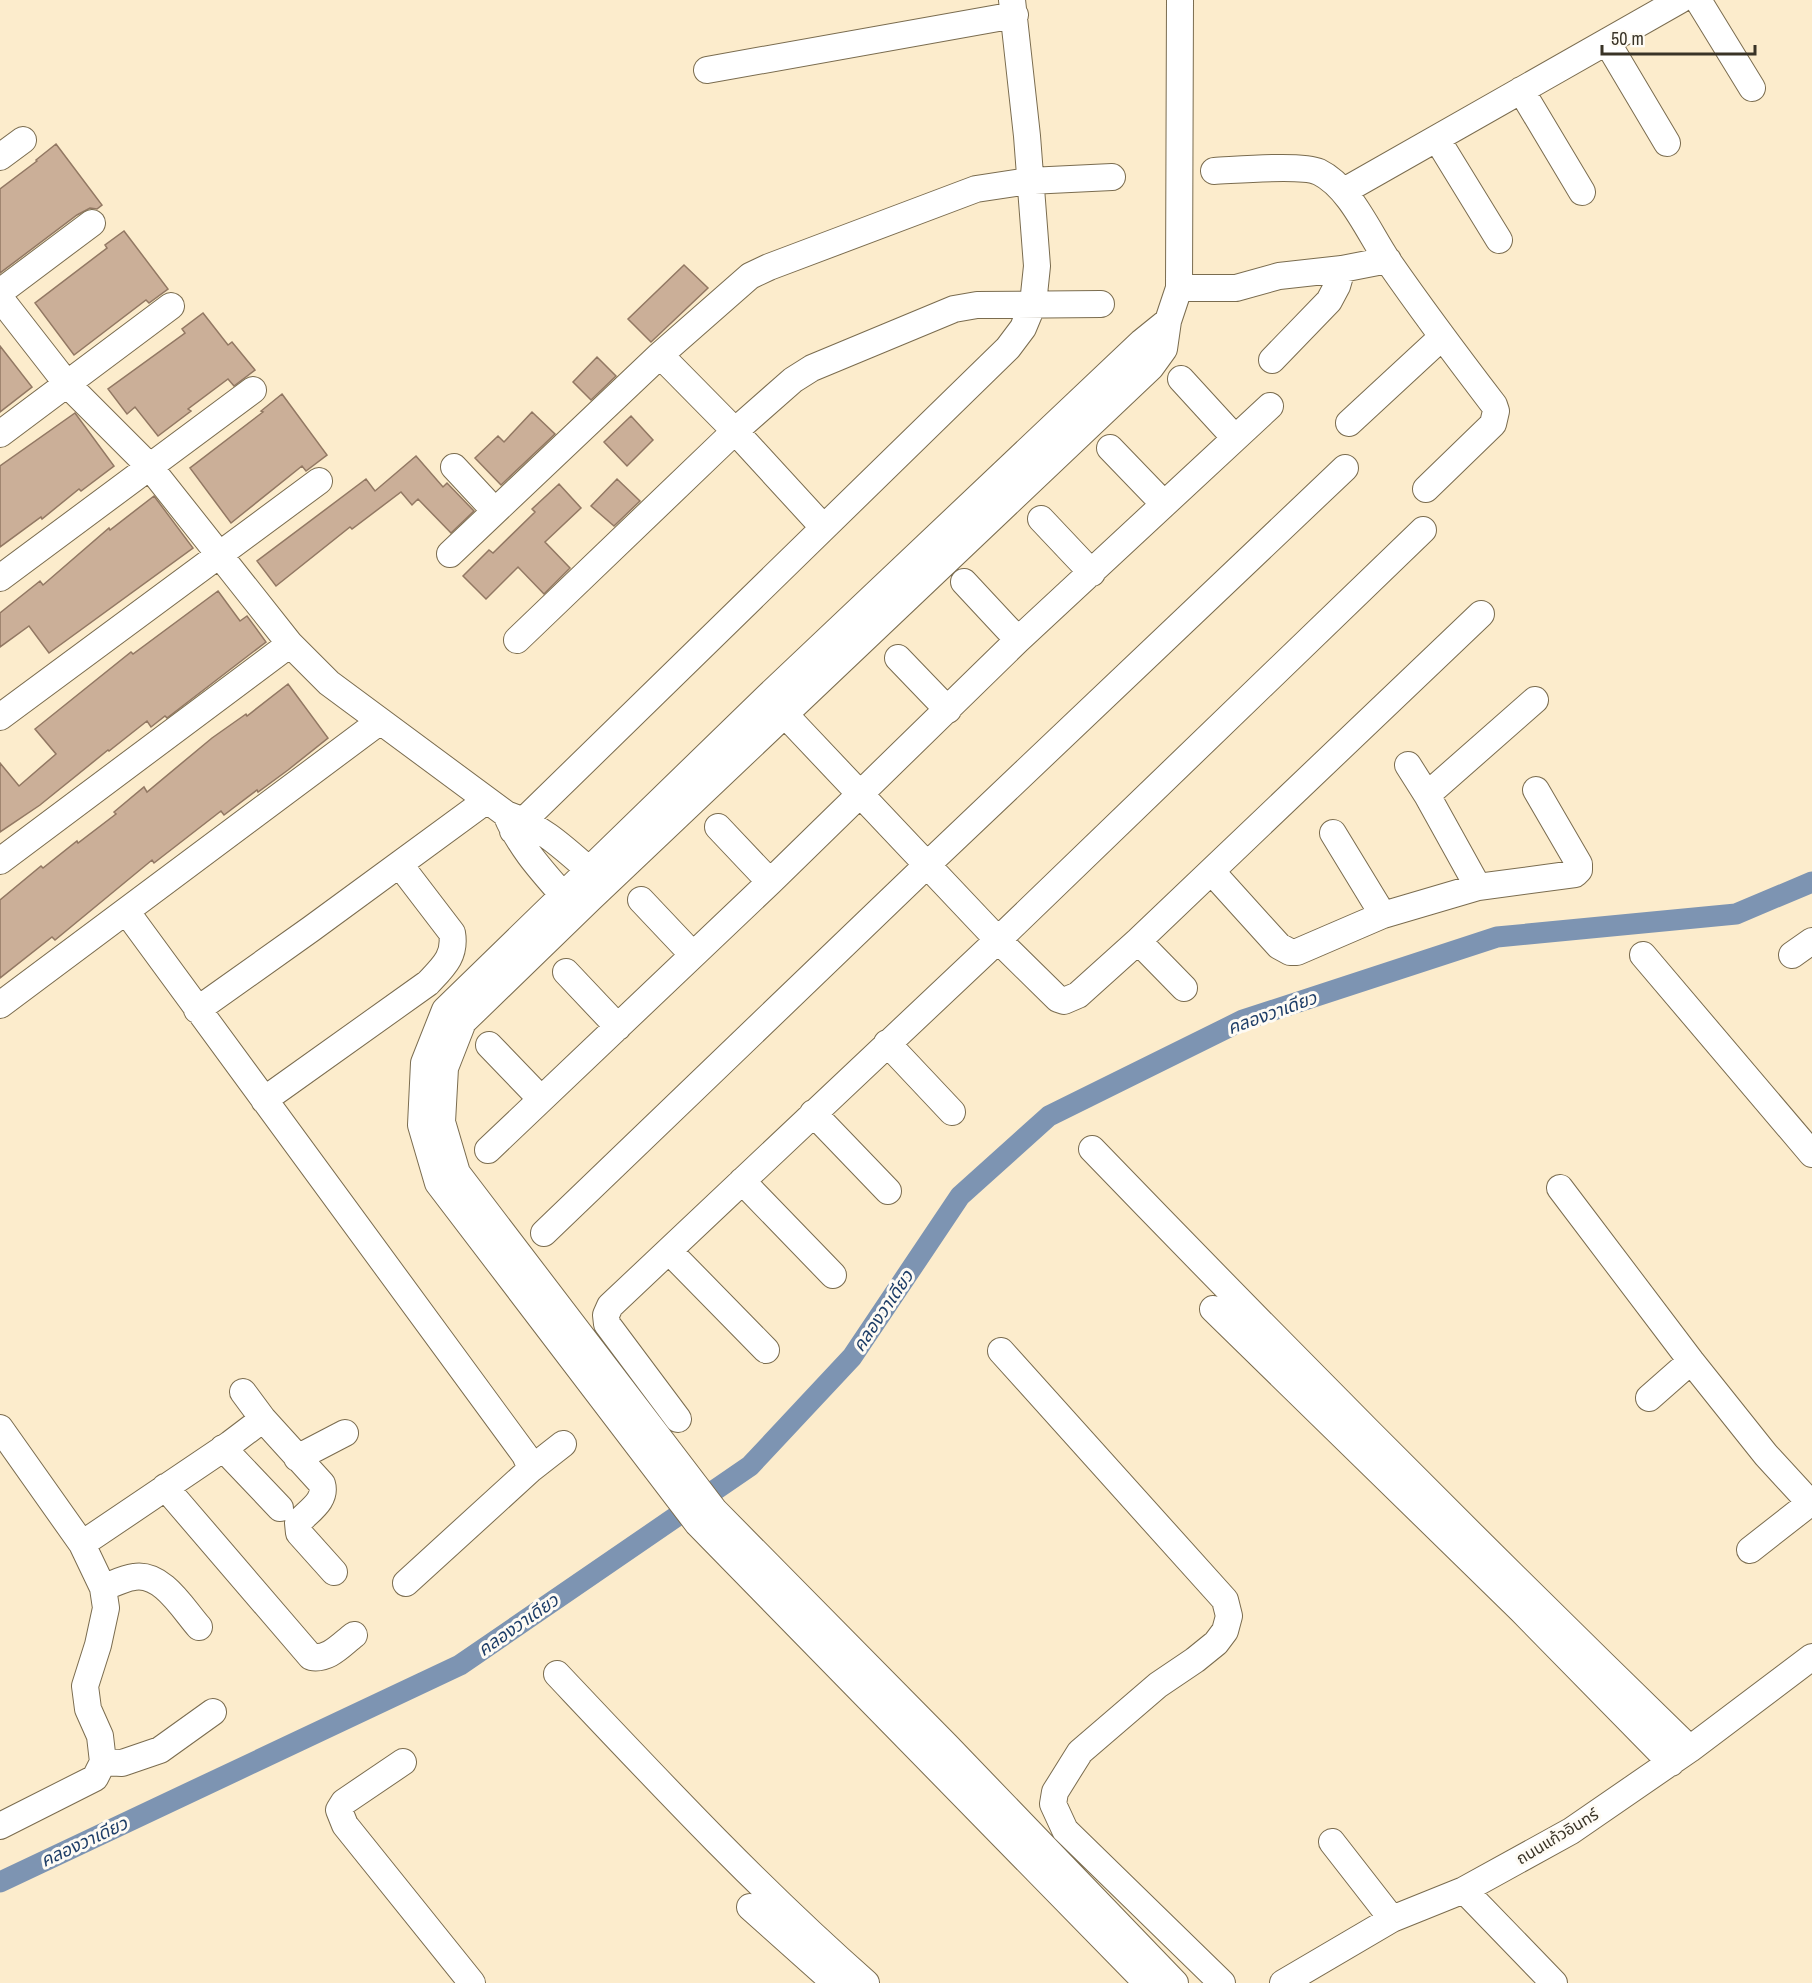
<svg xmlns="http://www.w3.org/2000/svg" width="1812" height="1983" font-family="'Archivo Narrow','Noto Sans Thai',sans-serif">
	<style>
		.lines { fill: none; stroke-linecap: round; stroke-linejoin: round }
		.canal { stroke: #7d94b2; stroke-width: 21 }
		.building { fill: #cbaf98; stroke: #927863; stroke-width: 1.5 }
		.minor-casing { stroke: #7a6c4f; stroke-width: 28 }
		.minor { stroke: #fff; stroke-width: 26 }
		.labels { text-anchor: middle; stroke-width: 6; stroke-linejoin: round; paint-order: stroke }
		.street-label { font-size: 16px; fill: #393326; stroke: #fefbf4 }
		.water-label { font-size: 18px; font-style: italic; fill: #1d3d67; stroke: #fefbf4 }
	</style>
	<rect width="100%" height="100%" fill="#fceccc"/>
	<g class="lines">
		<path class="canal" d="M0,1882L460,1665L750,1466L852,1357L960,1196L1049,1116L1243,1020L1497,937L1736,914L1812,882"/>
	</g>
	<path class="building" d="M56,144L102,205L97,209L90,208L77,215L0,273V189L37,161L36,160Z
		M124,231L168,289L149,303L146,300L74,355L35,303L107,248L105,245Z
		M684,265L708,288L651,342L628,319Z
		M203,313L228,345L232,342L255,370L234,386L228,379L188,409L191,411L158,436L135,407L127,414L108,389L185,333L182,329Z
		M0,346L32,387L0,412Z
		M597,357L616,376L591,400L573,382Z
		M282,394L327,455L306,471L302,466L231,523L190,468L263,412L261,411Z
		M532,412L555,434L501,485L475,458L498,436L504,442Z
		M75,413L114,466L81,491L79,489L42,519L41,517L0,547V466Z
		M631,416L653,440L627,466L604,442Z
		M416,456L443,487L447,483L474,511L451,533L418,499L412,505L401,492L352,529L350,527L276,586L257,561L366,479L375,491Z
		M617,479L640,501L614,526L591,506Z
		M559,484L581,508L545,542L570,568L544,594L518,567L486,599L463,576L489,550L493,553L535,512L532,509Z
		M154,496L193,548L49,653L29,626L0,647V613L40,581L43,585L109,528L110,530Z
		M218,591L240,621L247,616L266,642L167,718L165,716L151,727L147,721L109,751L108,750L40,805L0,832V763L19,786L56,754L35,729L131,652L133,654Z
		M288,684L328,738L288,770L258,792L257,790L224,815L221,811L154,863L152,860L55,940L52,937L0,978V900L41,866L43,868L77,841L78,843L116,814L114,812L144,787L147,792L212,738L246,714L247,716Z"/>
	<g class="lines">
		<g class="minor-casing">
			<path id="minor" d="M1698,0L1752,88
				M1607,42L1667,143
				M707,70L1015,15
				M1521,90L1582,192
				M1437,139L1499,240
				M0,157L23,140
				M1214,171C1237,170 1301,164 1319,172C1350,187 1369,233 1388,261C1422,310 1458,358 1494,405L1496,411L1493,424L1426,489
				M1344,191L1680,0
				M1179,288H1236L1279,276L1342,269L1388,260
				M0,292L92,223
				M0,298L67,384L149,466L290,644L329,683L506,814C539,825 563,847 589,870
				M660,355L735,431L823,527
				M1272,360L1329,301L1337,286L1342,269
				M1181,379L1235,438
				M1349,423L1442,337
				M0,434L171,306
				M1110,448L1164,504
				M454,467L495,511
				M1041,519L1092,573
				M450,554L660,355L750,276L769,267L976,189L1029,181L1112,177
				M0,578L253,390
				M964,582L1018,640
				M517,640L735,431L793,380L812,368L954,309L977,305L1101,304
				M898,658L948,710
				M774,703L998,940L1058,999L1064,1001L1078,995L1138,941L1481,614
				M0,717L319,481
				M1408,765L1427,795L1478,887
				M1427,795L1535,700
				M506,814C519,846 541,870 563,895
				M718,827L770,882
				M513,831L1008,348L1023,328L1033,304L1037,266L1027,136L1012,0
				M1333,833L1383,915
				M0,861L290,644
				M1212,872L1279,946L1290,952H1297L1383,915L1478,887L1575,874L1579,870V864L1536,790
				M641,900L693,955
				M126,911L525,1455L531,1469
				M1138,941L1184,988
				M1643,955L1812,1154
				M1792,955L1812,941
				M566,972L618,1027
				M0,1005L379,722
				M197,1010L311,929L487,800
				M887,1043L952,1112
				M489,1045L541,1099
				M264,1100L428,983C443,967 456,956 452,933L400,865
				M813,1113L888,1191
				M1092,1149C1288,1352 1487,1552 1690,1749
				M488,1150L770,882L1018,640L1270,406
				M742,1181L833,1275
				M1560,1188L1691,1361L1766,1455L1812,1505
				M544,1233L927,865L1345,468
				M669,1251L766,1350
				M1213,1309L1521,1610L1671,1763
				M1001,1351L1225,1600L1229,1616L1225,1631L1216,1643L1195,1660L1158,1685L1080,1752L1055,1792L1053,1804L1065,1830L1222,1983
				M243,1392L263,1419
				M1649,1398L1691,1361
				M678,1419L607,1324L606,1315L610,1306L998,940L1423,530
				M0,1428L82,1544L103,1588L106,1608L98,1645L85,1686L88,1709L100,1736L103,1762L95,1778L0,1826
				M223,1448L280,1508
				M297,1458L345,1433
				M165,1487L311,1657C329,1660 341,1645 354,1635
				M82,1544L230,1444L263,1419L322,1484C327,1501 308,1511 298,1523L299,1533L334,1572
				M1750,1550L1810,1503
				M406,1583L531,1469L563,1444
				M103,1588C113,1584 124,1578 134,1577C162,1572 183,1609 199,1627
				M557,1674C658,1781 756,1886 866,1983
				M103,1762L122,1763L160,1750L213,1712
				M403,1762L344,1802L339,1810L345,1825L472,1983
				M1332,1842L1392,1919
				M1464,1890L1554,1983
				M750,1907L835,1983
				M1147,1983L698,1524L438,1183L421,1125L424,1063L445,1010L768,696L1142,342L1168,321
				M1175,1983L946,1745L714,1510L457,1173L442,1122L445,1068L463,1022L590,899L1151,367L1164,349L1168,321L1179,288L1180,0
				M1283,1983L1392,1919L1464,1890L1571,1831L1690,1749L1812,1657"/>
		</g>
		<use href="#minor" class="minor"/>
	</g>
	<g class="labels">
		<g class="street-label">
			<text transform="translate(1557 1836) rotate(-31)" y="6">ถนนแก้วอินทร์</text>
		</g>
		<g class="water-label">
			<text transform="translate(1272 1013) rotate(-20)" y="6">คลองวาเดียว</text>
			<text transform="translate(883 1311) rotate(-56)" y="6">คลองวาเดียว</text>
			<text transform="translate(518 1625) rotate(-35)" y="6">คลองวาเดียว</text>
			<text transform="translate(84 1842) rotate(-25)" y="6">คลองวาเดียว</text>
		</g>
	</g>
	<path d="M1602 45v9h153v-9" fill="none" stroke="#393326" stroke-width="3"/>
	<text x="1611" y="45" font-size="18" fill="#393326" stroke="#fefbf4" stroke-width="4.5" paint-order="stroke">50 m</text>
</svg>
